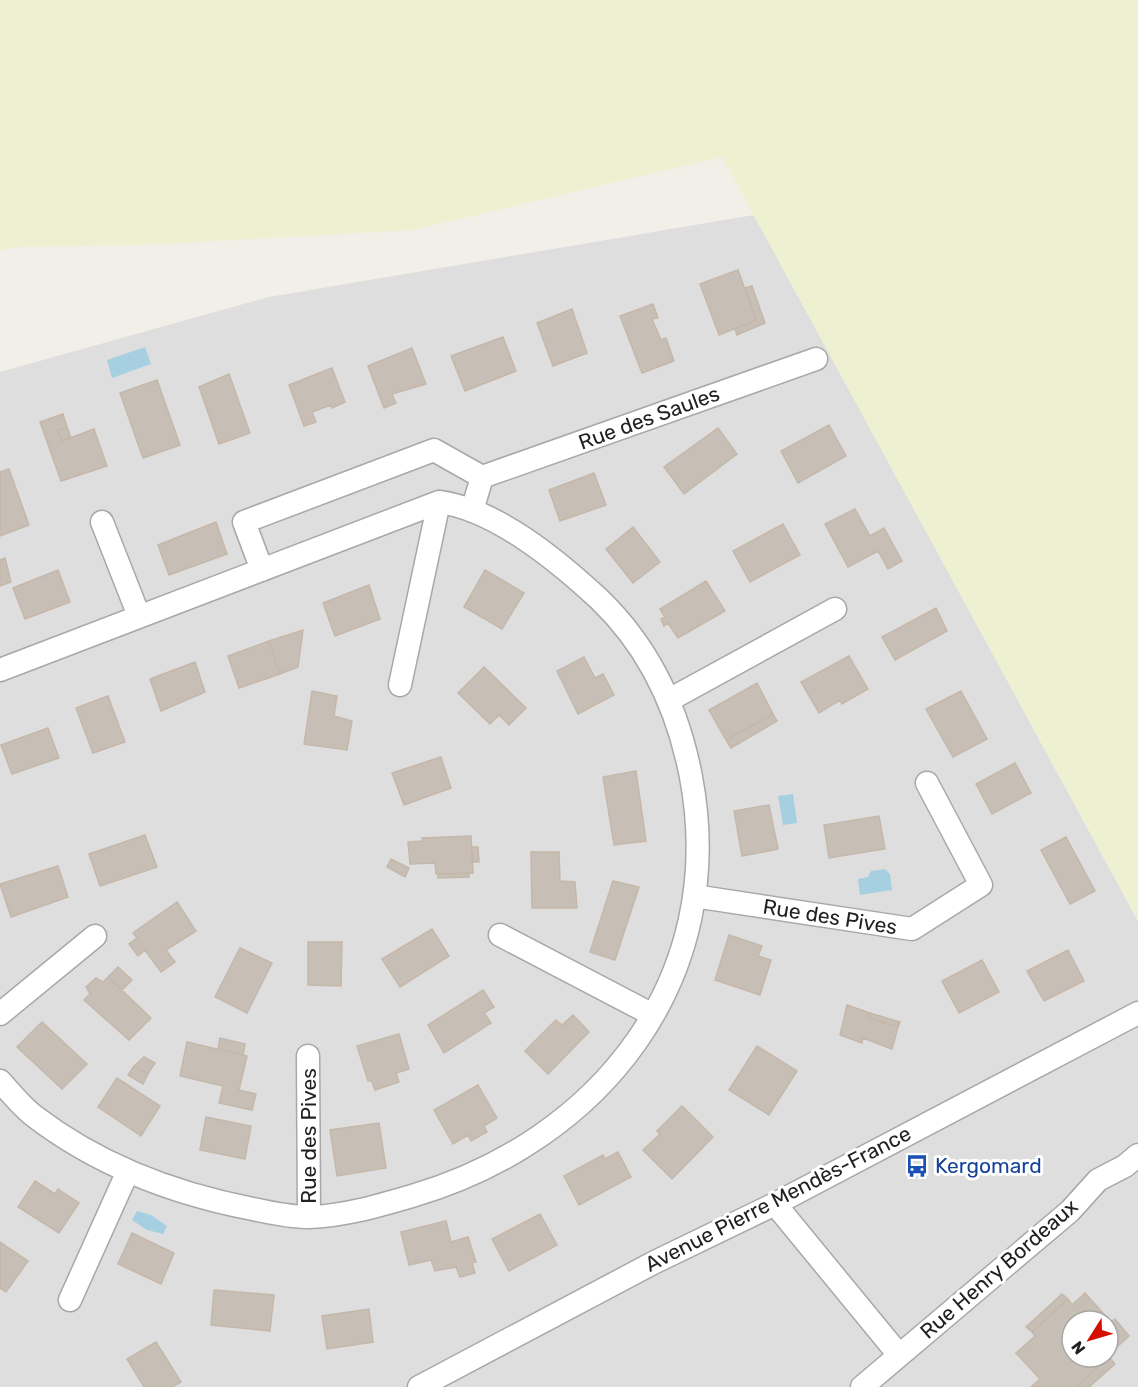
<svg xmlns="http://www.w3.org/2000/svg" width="1138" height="1387" font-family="Rubik,sans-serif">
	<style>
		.residential { fill: #dfdede; fill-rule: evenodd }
		.farmland { fill: #edf1d2 }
		.water { fill: #a6d0e2 }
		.building { fill: #c7bfb6; stroke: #c5b7a9; stroke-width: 1.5 }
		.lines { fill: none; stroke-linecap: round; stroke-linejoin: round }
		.minor-casing { stroke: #a8a8a8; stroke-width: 25 }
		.minor { stroke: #fff; stroke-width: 22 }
		.labels { text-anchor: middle; stroke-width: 6; stroke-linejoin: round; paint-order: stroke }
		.street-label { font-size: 21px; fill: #212121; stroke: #fff }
		.transit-label { font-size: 21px; fill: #164399; stroke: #fff; text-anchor: start }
	</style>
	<rect width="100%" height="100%" fill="#f2efe8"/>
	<path class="residential" d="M754,215L1138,921V1387H0V372L269,297ZM1072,1321H1108V1357H1072Z"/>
	<path class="farmland" d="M0,0H1138V921L722,157L413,230L145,245L19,247L0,250Z"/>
	<path class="water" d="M145,347L151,364L112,378L107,360Z
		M793,794L797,823L783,825L778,796Z
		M885,869L890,874L892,890L860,895L858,879L868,877L871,871Z
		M137,1211L151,1215L167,1226L163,1234L147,1230L132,1220Z"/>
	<path class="building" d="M738,270L756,320L719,335L700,284Z
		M752,286L765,323L737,335L735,329L756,320L745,288Z
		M653,304L658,318L652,319L661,340L666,338L674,361L642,373L620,316Z
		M572,309L587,353L553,366L537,323Z
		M503,337L516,371L465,391L451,356Z
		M412,348L426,384L392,394L396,403L384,408L368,366Z
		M332,368L345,402L332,408L331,405L312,412L316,422L304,426L289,385Z
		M229,374L250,433L219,444L199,387Z
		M157,380L180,445L143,458L120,393Z
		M63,414L67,427L58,430L62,441L94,429L107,466L61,481L40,422Z
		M829,425L846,456L798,483L781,451Z
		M67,427L71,438L62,441L58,430Z
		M718,428L737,454L684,494L664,467Z
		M9,469L29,525L0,536V472Z
		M594,473L606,505L560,521L549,490Z
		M855,509L870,536L884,528L902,561L888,569L878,551L848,567L825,524Z
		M216,522L227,554L169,575L158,545Z
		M783,524L800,555L750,582L733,551Z
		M633,527L660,562L633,583L606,549Z
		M5,558L11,582L0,586V560Z
		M58,570L70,602L25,619L13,588Z
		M485,570L524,593L502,629L464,607Z
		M706,581L725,611L678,638L668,623L664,626L661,619L665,617L660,609Z
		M369,585L380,619L335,636L323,603Z
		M936,608L947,631L895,660L882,637Z
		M303,630L298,667L280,674L269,641Z
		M269,641L280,674L239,688L228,656Z
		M849,656L868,689L842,704L840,700L819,713L801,682Z
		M584,657L595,678L603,674L614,695L578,714L557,671Z
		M195,662L205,692L161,711L150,679Z
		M484,667L526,708L509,725L499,715L490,724L458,693Z
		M757,683L773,714L726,740L709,710Z
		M312,691L337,696L334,716L352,721L347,750L304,744Z
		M961,691L987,739L953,757L926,709Z
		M108,696L125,742L93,753L76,708Z
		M773,714L777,721L731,748L726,740Z
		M48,728L59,758L12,774L1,745Z
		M441,757L451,788L404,805L392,773Z
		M1015,763L1031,793L992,814L976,784Z
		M636,771L646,841L614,845L603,777Z
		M769,805L778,849L742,856L734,811Z
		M879,816L885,849L829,858L824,825Z
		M145,835L157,867L100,886L89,854Z
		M471,836L473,873L436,874L435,863L410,864L408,842L423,841L422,838Z
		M1066,837L1095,891L1070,904L1041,850Z
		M472,847H478L479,862H473Z
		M531,852H559L560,881L575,882L577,908H532Z
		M391,859L409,868L405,877L387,867Z
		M58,866L68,897L11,917L0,884Z
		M469,873V877L438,878V874Z
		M613,881L639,887L615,960L590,952Z
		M177,902L196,931L166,950L175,962L161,972L145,950L138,956L129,944L137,938L133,933Z
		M432,929L449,956L400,987L382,959Z
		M729,935L762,946L758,956L771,960L760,995L715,980Z
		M308,942H342L341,986L308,985Z
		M240,948L272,963L247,1013L215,997Z
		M1068,950L1084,981L1044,1001L1027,971Z
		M982,960L999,992L959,1013L942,981Z
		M118,967L132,980L122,990L108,977Z
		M108,977L151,1018L129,1040L84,1000L90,994L86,987L96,978L103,982Z
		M483,990L494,1007L484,1013L491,1023L444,1053L428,1025Z
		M847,1005L870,1013L868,1018L898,1027L892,1049L863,1038L862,1043L840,1035Z
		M870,1013L900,1022L898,1027L868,1018Z
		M573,1015L589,1032L548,1074L525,1051L556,1020L562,1025Z
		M42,1022L87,1064L62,1089L17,1047Z
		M399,1034L409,1069L396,1073L399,1082L375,1090L371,1080L368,1081L357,1046Z
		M220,1038L245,1044L243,1055L218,1049Z
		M187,1042L247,1056L239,1090L256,1094L252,1110L219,1103L223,1086L180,1076Z
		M757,1046L797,1071L769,1115L729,1090Z
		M144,1057L155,1063L148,1074L134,1066Z
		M134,1066L148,1074L143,1084L128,1075Z
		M117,1078L160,1106L141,1136L98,1107Z
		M478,1085L497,1118L484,1126L487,1132L471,1141L468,1135L453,1144L434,1110Z
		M682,1106L713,1137L672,1179L643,1150L660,1134L657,1131Z
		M206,1117L251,1126L245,1159L200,1150Z
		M379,1123L386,1168L337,1176L330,1130Z
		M618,1152L631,1177L579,1205L564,1176L603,1155L605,1159Z
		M35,1181L55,1194L58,1189L79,1203L59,1233L18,1207Z
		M540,1214L557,1245L509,1271L492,1239Z
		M446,1221L451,1242L468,1237L476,1262L472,1263L475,1273L460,1277L456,1267L435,1271L431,1260L409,1265L401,1232Z
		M132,1233L174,1253L161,1284L118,1264Z
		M0,1242L28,1261L6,1292L0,1288Z
		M214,1290L274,1295L270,1331L211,1325Z
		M1085,1293L1111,1322L1115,1319L1129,1336L1108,1355V1321H1072V1357H1109L1076,1387H1031L1040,1379L1016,1353L1035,1336L1032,1332L1068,1299L1072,1305Z
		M1062,1294L1068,1299L1032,1332L1026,1327Z
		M369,1309L373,1342L327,1349L322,1316Z
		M156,1342L181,1382L172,1387H144L127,1359Z
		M1109,1357L1115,1364L1089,1387H1076Z"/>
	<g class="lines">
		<g class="minor-casing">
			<path id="minor" d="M472,511L482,477L816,359
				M102,522L139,616
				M262,570L244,522L434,450L482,477
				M0,670L439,502C496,509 558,561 599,599C650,648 678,709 691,777C729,979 600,1141 412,1196C378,1206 344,1216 309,1217C290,1217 271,1213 253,1209C175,1194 98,1165 34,1116C22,1107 11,1093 0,1081
				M400,685L439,502
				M669,700L835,609
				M694,896L912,929L981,885L927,783
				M500,935L653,1015
				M0,1014L95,936
				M308,1056L309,1217
				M775,1204L899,1355
				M70,1300L128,1171
				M419,1387L655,1262L775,1204L1138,1013
				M862,1387L1070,1211L1098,1180L1125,1166L1138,1155"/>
		</g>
		<use href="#minor" class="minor"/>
	</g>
	<defs>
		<g id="bus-bare" transform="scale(1.8)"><path d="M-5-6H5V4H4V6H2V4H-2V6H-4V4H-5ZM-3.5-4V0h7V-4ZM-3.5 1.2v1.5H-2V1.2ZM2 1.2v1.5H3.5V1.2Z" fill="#1a4fb4" stroke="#fff" stroke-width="2.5" paint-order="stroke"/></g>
	</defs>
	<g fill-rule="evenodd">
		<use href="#bus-bare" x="917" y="1166"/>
	</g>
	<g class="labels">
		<g class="street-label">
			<text transform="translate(649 418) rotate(-20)" y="7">Rue des Saules</text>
			<text transform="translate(830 917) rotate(9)" y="7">Rue des Pives</text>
			<text transform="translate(309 1136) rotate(-90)" y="7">Rue des Pives</text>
			<text transform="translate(778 1199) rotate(-27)" y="7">Avenue Pierre Mendès-France</text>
			<text transform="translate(999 1269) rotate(-41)" y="7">Rue Henry Bordeaux</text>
		</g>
		<g class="transit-label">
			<text x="935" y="1173">Kergomard</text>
		</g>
	</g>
	<g transform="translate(1090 1339) rotate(233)"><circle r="28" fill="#ffffff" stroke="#a6a6a6" stroke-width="1.5"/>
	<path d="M0-4.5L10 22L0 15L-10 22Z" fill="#d31000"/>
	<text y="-9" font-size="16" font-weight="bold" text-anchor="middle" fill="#212121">N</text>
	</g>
</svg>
